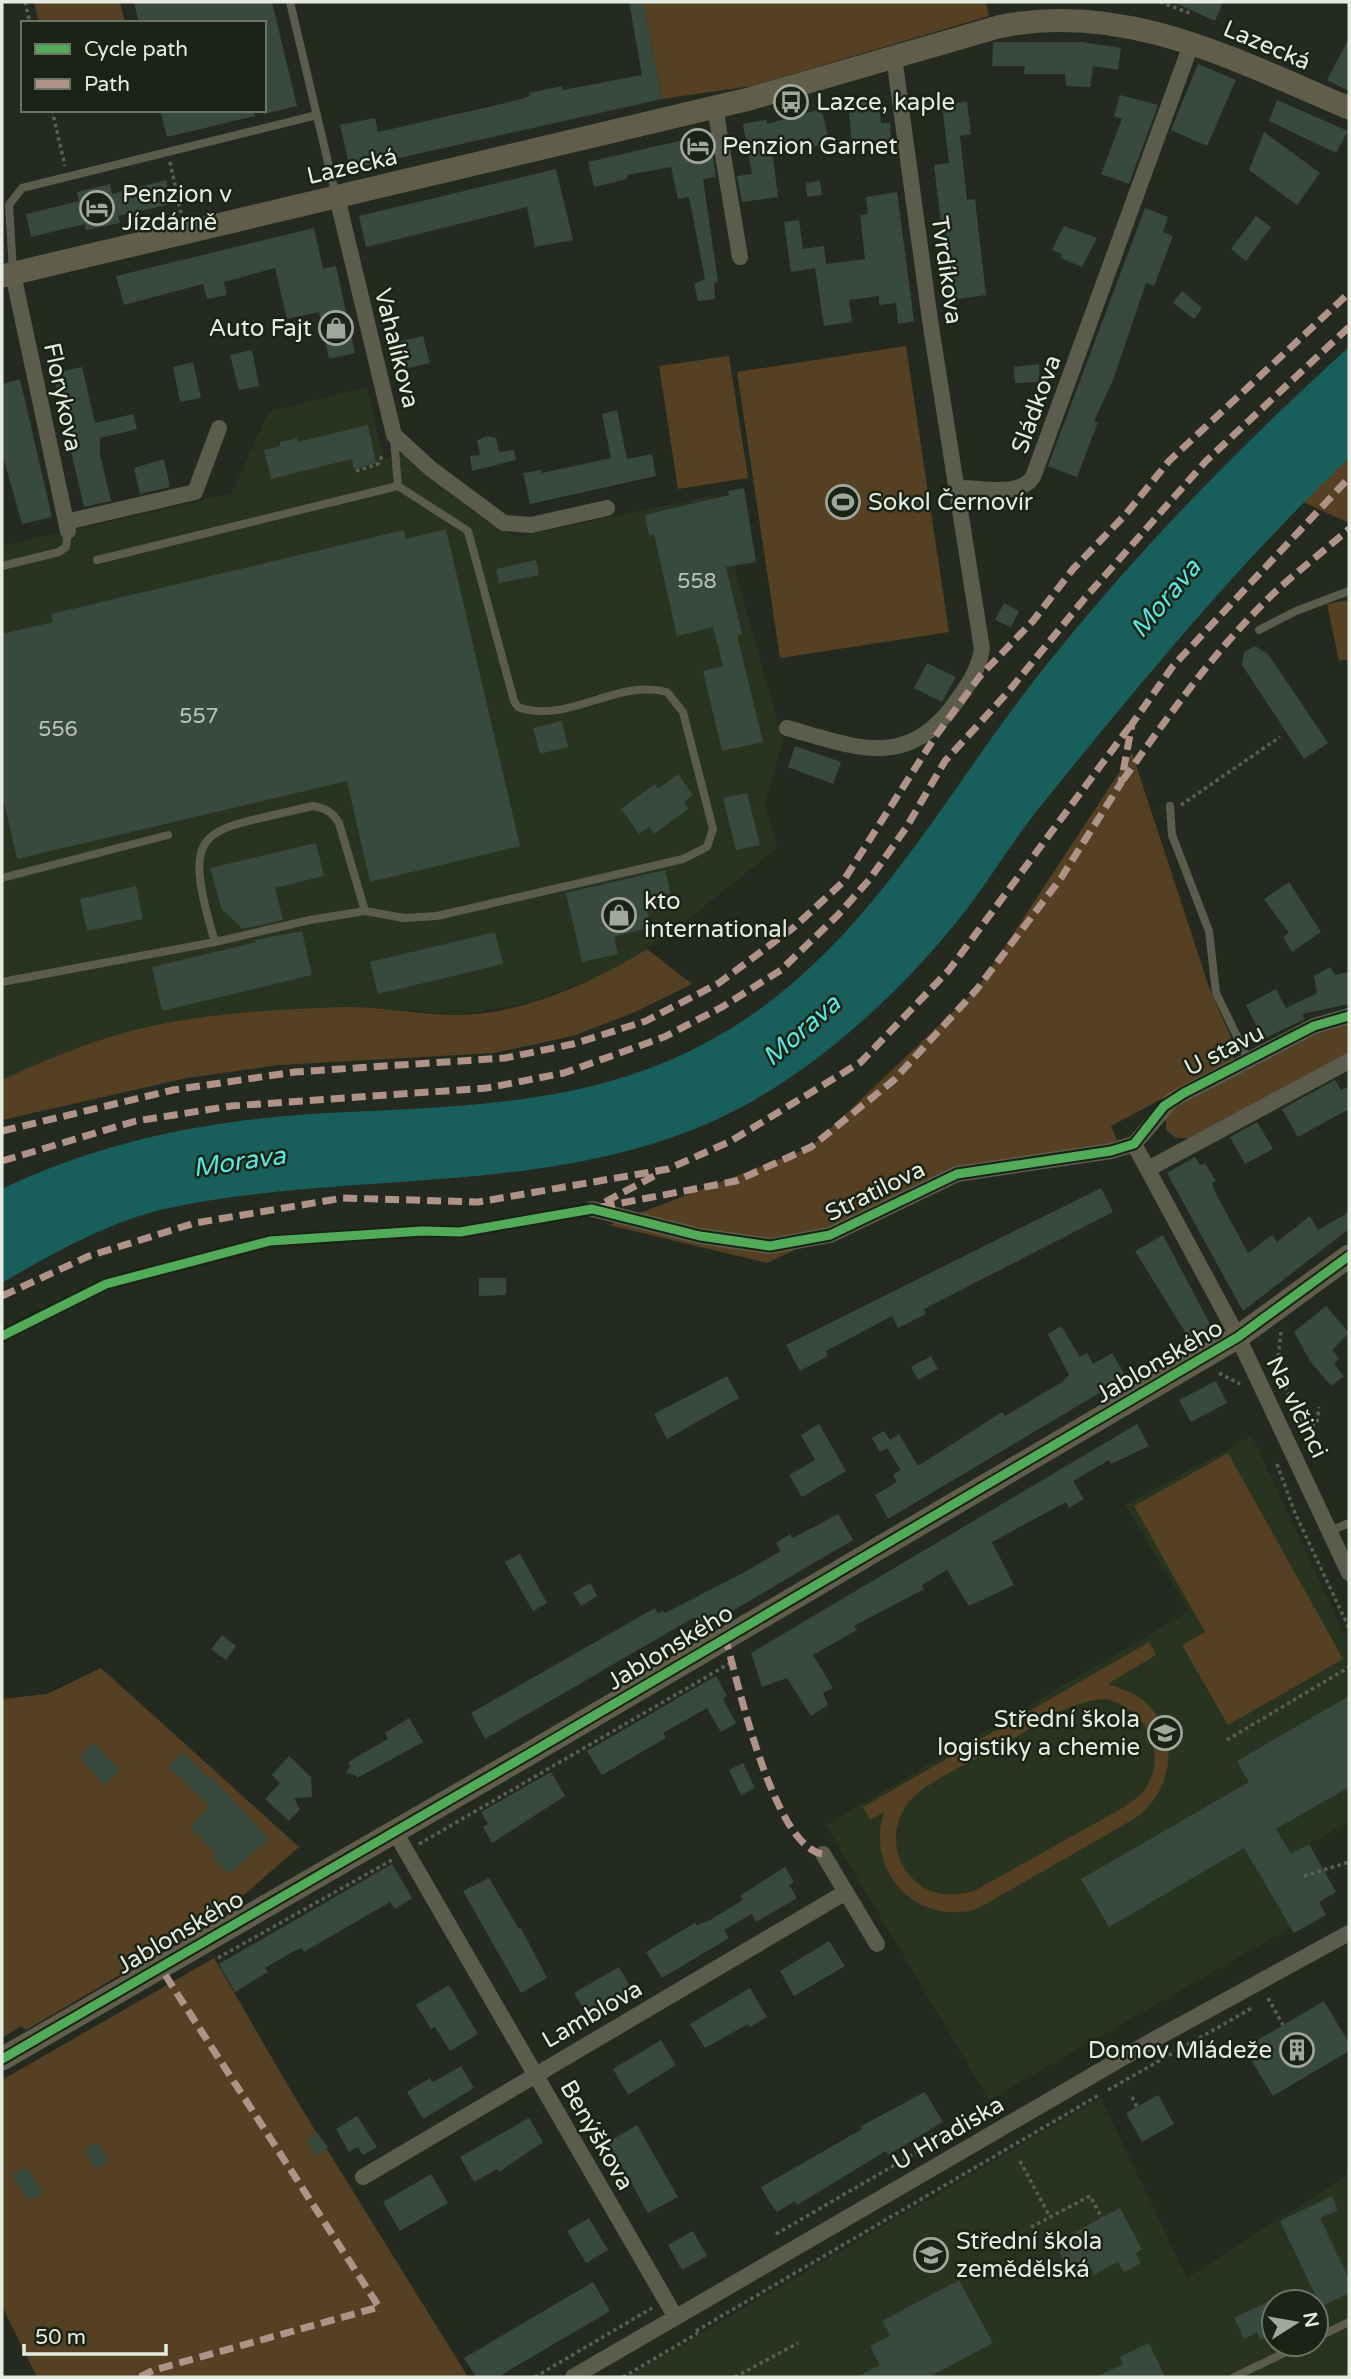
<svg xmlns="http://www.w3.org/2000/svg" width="1351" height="2379" font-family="'Varela Round',sans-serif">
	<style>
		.built { fill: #28341f; fill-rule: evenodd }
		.green { fill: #554023; fill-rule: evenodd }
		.water { fill: #185e5b }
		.building { fill: #38493e }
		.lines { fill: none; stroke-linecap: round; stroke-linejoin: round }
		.path { stroke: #5d5e52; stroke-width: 3.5; stroke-dasharray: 3.5 3.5; stroke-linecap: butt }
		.lane { stroke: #5c5c4d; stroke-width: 8 }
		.street { stroke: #5c5c4d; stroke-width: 16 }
		.secondary { stroke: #605e4a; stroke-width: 23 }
		.quiet { stroke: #af9288; stroke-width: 7; stroke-dasharray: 14 7; stroke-linecap: butt }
		.cycleway-casing { stroke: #1a2314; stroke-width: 13 }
		.cycleway { stroke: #51ab58; stroke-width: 9 }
		.labels { text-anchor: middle; stroke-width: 5; stroke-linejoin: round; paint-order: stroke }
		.number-label { font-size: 21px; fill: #bac2b8 }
		.street-label { font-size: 24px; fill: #e5ebe1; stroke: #1a2314 }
		.poi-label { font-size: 24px; fill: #e5ebe1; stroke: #1a2314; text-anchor: start }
		.water-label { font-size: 26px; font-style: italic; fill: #5be5e1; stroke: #1a2314 }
	</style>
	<rect width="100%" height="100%" fill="#252a20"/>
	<path class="built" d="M367,387L384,459L409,453L429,478L490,524L516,537L714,495L783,741L765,803L777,848L688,920L614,970L532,1002L459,1015L363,1007L110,1037L2,1080V546L231,494L269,411Z
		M1252,1436L1349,1645V1822L1292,1854L1326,1915L1294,1933L1290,1928L989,2100L826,1825L1189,1611L1125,1505Z
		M1101,2098L1187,2278L1349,2174V2377H627ZM1274,2302H1316V2344H1274Z"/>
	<path class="green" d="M34,2H120L125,23H39Z
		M643,2H986L989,16L752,86L662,99Z
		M906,346L949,632L780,658L737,372Z
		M729,356L748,478L678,489L659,366Z
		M1349,458V523L1303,502Z
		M1349,600V659L1339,661L1327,604Z
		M1132,753L1210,990L1236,1049L1233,1061L1111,1126L1117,1140L1106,1146L951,1176L767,1263L609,1225L811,1147L977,989Z
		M647,949L692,984L635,1012L573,1036L494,1053L279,1065L187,1078L2,1120V1080C37,1064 73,1048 110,1037C184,1014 265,1010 341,1007C380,1006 419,1015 458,1015C523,1014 592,983 647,949Z
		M1349,1023V1054L1192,1138H1176L1166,1130V1118L1175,1105L1318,1031Z
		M1228,1453L1343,1659L1228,1725L1182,1645L1205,1632L1134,1506Z
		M1149,1642L1156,1655L1108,1684C1119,1688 1133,1692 1143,1700C1182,1733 1174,1792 1134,1819L977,1909C916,1926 865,1872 884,1812L870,1820L863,1807ZM1106,1699C1144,1708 1169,1751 1146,1788C1142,1795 1132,1801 1126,1806L974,1891C950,1897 929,1897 911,1877C888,1852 892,1813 919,1792C943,1774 973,1761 999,1747C1033,1728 1066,1701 1106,1699Z
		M101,1668L299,1847L217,1918L26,2030L21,2026L2,2038V1699L47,1694Z
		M214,1958L294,2096L468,2377H37L2,2306V2080Z"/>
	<path class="water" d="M1349,347V458C1236,566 1137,687 1039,808C1013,841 991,877 966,910C902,993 808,1079 711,1122C541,1197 347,1170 169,1208C110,1221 53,1253 2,1283V1189C99,1142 204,1121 311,1114C431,1107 555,1109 668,1061C857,980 930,808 1052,658C1143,545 1242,444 1349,347Z"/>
	<path class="building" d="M134,2H272L297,106L264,114V23H139Z
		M629,2H643L662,99L350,169L340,125L375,118L378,132L514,101L530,96L529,93L562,86L563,90L642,75Z
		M1173,2H1223L1215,21Z
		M1349,38V91L1327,80Z
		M996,42H1082L1121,48L1118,70L1093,66L1090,87L1066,86L1065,74H1024L1025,66H992L993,43Z
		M1198,64L1236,80L1207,146L1171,130Z
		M1120,95L1158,105L1129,184L1101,174L1122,119L1114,116Z
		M878,98L881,123H890L891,139L852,144L848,102Z
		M1277,100L1348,131L1336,153L1269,121Z
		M967,102L971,134L960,136L967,200L975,199L986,295L950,300L934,165L949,163L942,104Z
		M821,109L830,142L812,147L810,138L772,149L778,197L742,202L737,176L752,174L743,124L766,120L767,124Z
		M160,110H254L255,116L167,137Z
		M1264,132L1320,173L1297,205L1249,170Z
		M709,134L716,177L703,179L718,282L714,283L715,299L698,301L694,284L705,279L689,197L678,199L671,167L627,175V179L594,187L588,162Z
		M556,169L573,240L535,247L527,207L366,247L359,216Z
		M166,180L171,204L118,216L120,223L86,230L85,224L31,237L26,214L79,201L77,192L110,184L112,194Z
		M820,181L822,195L807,197L806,183Z
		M897,192L914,321L898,324L896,303L879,305V296L849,300L852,322L824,326L815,268L791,272L784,222L799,220L803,249L824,246L826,264L865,259L860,215L868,214L866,197Z
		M1145,208L1168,217L1163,232L1173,236L1154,286L1146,283L1113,380L1094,421L1098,422L1077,477L1048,466Z
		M1256,216L1271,227L1246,261L1231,249Z
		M1064,226L1097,238L1082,267L1061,258L1062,254L1052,250Z
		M314,228L323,269L336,266L355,353L329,359L319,312L287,319L275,268L224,282L227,295L207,299L203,284L124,305L116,276Z
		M1182,291L1202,308L1194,319L1173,303Z
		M423,336L430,363L396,371L389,344Z
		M252,350L259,386L239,390L230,355Z
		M193,362L201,398L180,402L173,367Z
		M1039,364L1040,382L1015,383L1014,367Z
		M82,367L95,423L133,414L137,429L100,438V455L111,501L84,507L53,373Z
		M20,379L52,517L22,524L2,453V384Z
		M617,410L627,459L652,454L656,476L530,504L523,473L541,470L542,473L611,458L602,414Z
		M368,425L376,463L354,469L352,459L271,479L264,450L280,446V442L297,438L298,442Z
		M486,436L496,438L499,452L514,450L516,460L472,471L470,456L480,455L477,441Z
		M164,459L170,487L140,494L134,468Z
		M744,488L756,562L726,567L742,634L737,635L763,742L722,751L703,671L723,666L713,627L677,636L654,534L649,535L645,515L729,495L728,491Z
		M446,529L520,846L370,882L347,781L17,859L2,793V634L53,622L51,614L106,601L404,530L406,539Z
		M536,560L539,575L499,583L496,569Z
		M1004,603L1019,611L1011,627L995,620Z
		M1255,646L1268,654L1328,743L1304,759L1242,665L1244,652Z
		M927,663L956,677L942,702L914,688Z
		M562,721L568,747L540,754L533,728Z
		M795,746L841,762L833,784L788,767Z
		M678,774L693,795L684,802L688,809L654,834L649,827L639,834L621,809L655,784L658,789Z
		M747,793L760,845L736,850L723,798Z
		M316,843L324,876L275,888L283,920L243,929L222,910L210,868Z
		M665,870L673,904L647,909L651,927L614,937L618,954L582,962L566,893Z
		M1289,882L1321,932L1292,952L1283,937L1289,933L1264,899Z
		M136,886L143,919L87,931L80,899Z
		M302,931L312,975L162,1011L152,967L257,942L254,940Z
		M495,932L503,964L378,994L370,962Z
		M1330,967L1335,975L1349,972V1004L1302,1014L1305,1019L1263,1039L1246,1005L1276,989L1286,1008L1317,993L1314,976Z
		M1335,1080L1341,1090L1349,1086V1109L1298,1137L1282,1109Z
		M1257,1122L1273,1149L1245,1164L1230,1137Z
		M1195,1157L1200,1165L1205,1163L1216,1181L1212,1183L1215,1192L1248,1253L1272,1235L1277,1242L1310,1216L1318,1230L1349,1212V1229L1243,1311L1167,1173Z
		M1101,1188L1113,1212L924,1309L926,1314L898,1328L892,1316L826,1351L828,1356L800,1371L786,1345Z
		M1163,1235L1212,1328L1190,1340L1135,1251Z
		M479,1278H506V1295L479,1296Z
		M1326,1306L1349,1333L1332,1350L1339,1359L1334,1364L1344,1376L1331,1386L1310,1361L1294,1332Z
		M1061,1326L1080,1357L1087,1353L1093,1364L1112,1353L1126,1377L888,1519L875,1495L897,1482L893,1475L901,1470L887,1448L880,1452L872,1438L884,1431L890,1440L899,1434L918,1466L1002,1412L1005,1416L1062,1382L1069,1375L1048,1334Z
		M931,1356L938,1369L918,1380L911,1367Z
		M727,1376L739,1398L667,1439L654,1414Z
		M1216,1381L1227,1403L1191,1422L1179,1400Z
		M819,1424L846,1471L802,1497L789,1475L815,1460L801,1435Z
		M1137,1424L1149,1446L1111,1464L1109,1460L1073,1481L1084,1499L1069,1508L1066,1502L992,1542L1014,1585L969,1606L947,1570L922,1585L924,1589L854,1626L857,1630L813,1655L833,1688L823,1693L828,1705L811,1716L787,1678L762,1687L751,1653Z
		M838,1514L853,1540L700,1630L693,1618L485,1739L471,1713L655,1608L658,1614L663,1611L665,1613L743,1573L781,1551L776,1543L790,1534L793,1538Z
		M520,1554L547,1603L533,1611L505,1562Z
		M590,1583L597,1596L581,1606L573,1593Z
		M222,1635L236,1646L226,1660L211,1649Z
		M716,1676L727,1696L723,1699L736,1723L721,1732L707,1708L663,1733L666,1738L602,1775L587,1751Z
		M1349,1696V1787L1276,1829L1291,1854L1309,1844L1336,1892L1319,1902L1326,1915L1294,1933L1244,1848L1109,1927L1081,1879L1249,1782L1237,1761Z
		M409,1718L423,1742L357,1778L355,1775L346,1773L350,1766L348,1762L388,1739L385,1733Z
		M94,1743L120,1771L104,1785L79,1757Z
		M182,1752L209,1778L211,1776L269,1839L229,1874L212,1855L215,1852L190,1827L210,1806L169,1766Z
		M289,1756L311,1777L312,1797L294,1798L300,1809L289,1821L265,1799L280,1783L272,1775Z
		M743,1763L755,1788L741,1795L729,1770Z
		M551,1772L565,1796L492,1843L483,1827L488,1824L481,1812Z
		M392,1864L412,1898L395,1909L390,1902L304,1952L302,1948L294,1951L265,1968L268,1972L235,1992L219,1964Z
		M785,1867L794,1882L789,1885L797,1898L756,1922L752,1914L724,1930L729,1938L662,1978L646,1952L695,1923L697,1925L710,1920L743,1900L740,1896Z
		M489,1878L519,1929L521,1928L547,1978L521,1993L463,1891Z
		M829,1941L845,1966L794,1996L780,1971Z
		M619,1967L635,1994L590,2020L574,1993Z
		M449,1985L478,2034L450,2051L435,2027L431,2029L416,2005Z
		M750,1988L767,2017L750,2027L748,2024L705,2048L690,2024Z
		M1324,2001L1349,2043V2051L1273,2096L1244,2048Z
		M661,2040L676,2065L628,2095L613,2069Z
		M461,2066L474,2088L423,2119L407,2092L430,2078L433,2082Z
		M925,2092L943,2122L888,2155L886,2151L797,2205L795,2201L777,2212L770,2203L761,2187L862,2129L861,2126Z
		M1158,2095L1174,2124L1142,2142L1126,2113Z
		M357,2116L377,2147L363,2155L358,2147L349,2152L336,2129Z
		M529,2118L543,2142L499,2172L497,2169L474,2182L460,2157Z
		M637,2125L678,2197L648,2213L608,2142Z
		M318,2133L328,2148L316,2156L306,2140Z
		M97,2142L109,2162L95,2169L85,2149Z
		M27,2167L43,2194L28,2200L12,2174Z
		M431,2174L448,2203L400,2231L383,2202Z
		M1332,2196L1338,2210L1320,2218L1349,2279V2293L1321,2307L1280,2221Z
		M1120,2208L1142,2249L1136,2253L1141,2263L1124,2272L1118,2262L1094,2275L1092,2269L1073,2279L1057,2248L1075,2238L1073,2233Z
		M589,2218L608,2250L586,2263L567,2231Z
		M693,2231L707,2256L682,2270L668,2245Z
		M959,2280L993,2343L929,2377H857L880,2365L870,2346L890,2336L882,2321Z
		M593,2282L610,2311L498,2377H476L464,2358Z
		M1274,2299V2333L1260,2340L1257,2332L1244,2339L1234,2318Z
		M1149,2343L1165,2377H1096L1123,2364L1120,2357Z"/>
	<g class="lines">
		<path class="path" d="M25,2L30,23
			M1160,2L1192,14
			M52,110L65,166
			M170,162L181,213
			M356,471L378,464L382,456
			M1181,805L1280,737
			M1281,1332L1277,1368L1305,1430L1317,1423L1319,1407
			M1219,1373L1240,1384
			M1277,1464L1295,1513L1349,1628
			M1227,1740L1349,1667
			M419,1844L732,1662
			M1304,1876L1349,1862
			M218,1958L392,1860
			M1268,1998L1283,2025
			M1108,2090L1252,2008
			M1132,2097L1137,2107
			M1020,2161L1050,2217
			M1031,2227L1090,2196L1102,2218
			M776,2234L960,2127
			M696,2331L1099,2095
			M535,2377L652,2308
			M623,2377L698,2333
			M735,2377L798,2343"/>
		<path class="lane" d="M290,2L336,196
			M13,271L9,205L22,188L317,115
			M97,560L398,486L394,438
			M2,566L59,552L66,547L68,531
			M1259,630L1296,611L1349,591
			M1170,806L1172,835L1209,931L1216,993L1248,1059
			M2,878L168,835
			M365,911L310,920L215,942C178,819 205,833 312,806C326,808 332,812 339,823L365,911L404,918L437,916L683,859L707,847L713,829L683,712L667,692C618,678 567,725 518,707L514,701L468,531L398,486
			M2,982L215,942
			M1330,1531L1349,1523
			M1316,2338L1349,2322
			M1234,2377L1303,2344"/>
		<path class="street" d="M715,107L740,257
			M337,197L394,435L431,469L504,523L531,525L607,508
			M13,274L68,531
			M957,488C980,487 1019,498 1033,477L1192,42
			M66,522L195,492L219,428
			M787,728C853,746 905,771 953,706C967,687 978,672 982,649L931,327L894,57
			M1134,1144L1238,1337L1349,1573
			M1134,1144L1172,1100L1314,1026L1349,1016
			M1148,1169L1349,1061
			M592,1209L700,1236L770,1246L830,1235L957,1174L1111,1151L1134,1144
			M395,1832L675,2316
			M823,1854L877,1944
			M363,2177L846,1892
			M573,2377L1155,2039L1349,1933"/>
		<path class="secondary" d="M2,276L749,99L998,27C1124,0 1237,61 1349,108
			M2,2059L527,1755L1238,1337L1349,1256"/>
		<path class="quiet" d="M1123,780C1169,715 1217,647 1275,592C1299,570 1325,550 1349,529
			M2,1131L173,1090L295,1072L505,1058L573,1044L646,1021L719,983L793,928L842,883L935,737L980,676L1033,621L1073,569L1126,514L1169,461L1349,293
			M2,1161L136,1121L231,1106L487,1088L564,1073L664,1037L722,1007L781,970L838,915L869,880L906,828L945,761L1008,692L1085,598L1206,461L1349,327
			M605,1202L654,1176
			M601,1207L736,1181L811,1147L894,1080L977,989L1061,878L1121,783L1132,724L1173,666L1349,478
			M2,1296L89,1256L195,1223L343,1198L478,1202L668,1169L731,1141L861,1062L949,970L1130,726
			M725,1636C737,1680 774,1848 823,1854
			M140,2377L154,2370L379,2307L160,1967"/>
		<g class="cycleway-casing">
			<path id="cycleway" d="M2,1336L106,1284L270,1241L422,1231L460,1232L592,1209L700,1236L770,1246L830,1235L957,1174L1111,1151L1134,1144L1164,1106L1184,1093L1314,1026L1349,1016
				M2,2059L527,1755L1238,1337L1349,1256"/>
		</g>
		<use href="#cycleway" class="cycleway"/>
	</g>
	<defs>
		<g id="bus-ring" transform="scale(1.75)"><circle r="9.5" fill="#1a2314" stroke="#a2a79d" stroke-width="1.5"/><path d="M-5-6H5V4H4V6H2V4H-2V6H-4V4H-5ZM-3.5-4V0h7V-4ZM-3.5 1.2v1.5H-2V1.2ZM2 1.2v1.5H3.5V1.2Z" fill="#a2a79d"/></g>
		<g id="hotel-ring" transform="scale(1.75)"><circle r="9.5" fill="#1a2314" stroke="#a2a79d" stroke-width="1.5"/><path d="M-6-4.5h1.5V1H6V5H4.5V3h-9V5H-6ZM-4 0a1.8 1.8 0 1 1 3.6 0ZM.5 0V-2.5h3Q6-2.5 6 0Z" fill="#a2a79d"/></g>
		<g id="shop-ring" transform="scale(1.75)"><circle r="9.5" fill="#1a2314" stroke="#a2a79d" stroke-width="1.5"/><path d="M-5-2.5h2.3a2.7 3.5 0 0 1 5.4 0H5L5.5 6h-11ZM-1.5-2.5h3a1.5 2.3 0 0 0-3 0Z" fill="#a2a79d"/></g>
		<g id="stadium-ring" transform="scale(1.75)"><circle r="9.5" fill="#1a2314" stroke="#a2a79d" stroke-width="1.5"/><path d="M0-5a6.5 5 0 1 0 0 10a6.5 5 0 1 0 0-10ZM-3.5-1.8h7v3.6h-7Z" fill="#a2a79d"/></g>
		<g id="school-ring" transform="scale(1.75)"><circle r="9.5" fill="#1a2314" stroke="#a2a79d" stroke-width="1.5"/><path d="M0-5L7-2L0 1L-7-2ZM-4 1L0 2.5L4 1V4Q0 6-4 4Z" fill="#a2a79d"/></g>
		<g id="building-ring" transform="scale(1.75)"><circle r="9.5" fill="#1a2314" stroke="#a2a79d" stroke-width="1.5"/><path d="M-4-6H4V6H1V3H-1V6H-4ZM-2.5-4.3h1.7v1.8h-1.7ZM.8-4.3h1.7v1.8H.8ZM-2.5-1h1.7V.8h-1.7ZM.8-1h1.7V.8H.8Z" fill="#a2a79d"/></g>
	</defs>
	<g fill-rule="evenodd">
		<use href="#bus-ring" x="791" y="102"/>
		<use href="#hotel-ring" x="698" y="146"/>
		<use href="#hotel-ring" x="97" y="208"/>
		<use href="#shop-ring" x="336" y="328"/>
		<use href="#stadium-ring" x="843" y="502"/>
		<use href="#shop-ring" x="619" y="915"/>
		<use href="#school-ring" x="1165" y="1733"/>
		<use href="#building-ring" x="1297" y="2050"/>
		<use href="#school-ring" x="931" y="2255"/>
	</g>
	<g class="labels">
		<g class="number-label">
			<text x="697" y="588">558</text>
			<text x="199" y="723">557</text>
			<text x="58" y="736">556</text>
		</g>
		<g class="street-label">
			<text transform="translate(1267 45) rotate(23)" y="8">Lazecká</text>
			<text transform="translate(352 166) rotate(-13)" y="8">Lazecká</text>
			<text transform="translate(947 270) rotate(82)" y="8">Tvrdíkova</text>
			<text transform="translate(397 348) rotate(76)" y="8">Vahalíkova</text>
			<text transform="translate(63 397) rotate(78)" y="8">Florykova</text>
			<text transform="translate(1036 404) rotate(-70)" y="8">Sládkova</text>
			<text transform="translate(1224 1050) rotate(-27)" y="8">U stavu</text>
			<text transform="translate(875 1191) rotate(-26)" y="8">Stratilova</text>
			<text transform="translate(1159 1361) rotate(-30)" y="8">Jablonského</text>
			<text transform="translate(1297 1407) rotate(64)" y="8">Na vlčinci</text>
			<text transform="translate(670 1647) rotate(-31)" y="8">Jablonského</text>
			<text transform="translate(180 1932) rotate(-30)" y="8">Jablonského</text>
			<text transform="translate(592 2014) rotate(-30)" y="8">Lamblova</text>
			<text transform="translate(948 2133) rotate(-30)" y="8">U Hradiska</text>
			<text transform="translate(597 2135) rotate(60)" y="8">Benýškova</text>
		</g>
		<g class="poi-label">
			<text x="816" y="110">Lazce, kaple</text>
			<text x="722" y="154">Penzion Garnet</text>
			<text x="122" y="202">Penzion v<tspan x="122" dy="28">Jízdárně</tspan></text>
			<text x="312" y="336" text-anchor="end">Auto Fajt</text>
			<text x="868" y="510">Sokol Černovír</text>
			<text x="644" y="909">kto<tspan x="644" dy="28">international</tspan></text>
			<text x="1140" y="1727" text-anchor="end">Střední škola<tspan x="1140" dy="28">logistiky a chemie</tspan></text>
			<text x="1272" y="2058" text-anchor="end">Domov Mládeže</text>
			<text x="956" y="2249">Střední škola<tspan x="956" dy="28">zemědělská</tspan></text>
		</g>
		<g class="water-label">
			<text transform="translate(1165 598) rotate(-50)" y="9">Morava</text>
			<text transform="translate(801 1030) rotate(-41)" y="9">Morava</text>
			<text transform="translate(239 1161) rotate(-8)" y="9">Morava</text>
		</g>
	</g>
	<rect width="1351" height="2379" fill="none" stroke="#e5ebe1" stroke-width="7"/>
	<rect x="21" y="21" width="245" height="91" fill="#1a2314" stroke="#6b7366" stroke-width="2"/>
	<rect x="35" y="44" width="35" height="10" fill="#51ab58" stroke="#6b7366" stroke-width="2"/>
	<text x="84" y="56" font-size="21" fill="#e5ebe1">Cycle path</text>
	<rect x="35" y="79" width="35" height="10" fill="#af9288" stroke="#6b7366" stroke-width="2"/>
	<text x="84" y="91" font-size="21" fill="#e5ebe1">Path</text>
	<g transform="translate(1295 2323) rotate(79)"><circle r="33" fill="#1a2314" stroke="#6b7366" stroke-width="2"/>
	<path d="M0-5L12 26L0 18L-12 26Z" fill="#a2a79d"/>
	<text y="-10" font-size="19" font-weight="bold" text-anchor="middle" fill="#e5ebe1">N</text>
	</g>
	<path d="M24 2344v10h142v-10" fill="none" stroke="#e5ebe1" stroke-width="3.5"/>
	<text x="35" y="2344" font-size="21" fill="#e5ebe1" stroke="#1a2314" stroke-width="5" paint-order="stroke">50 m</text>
</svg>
